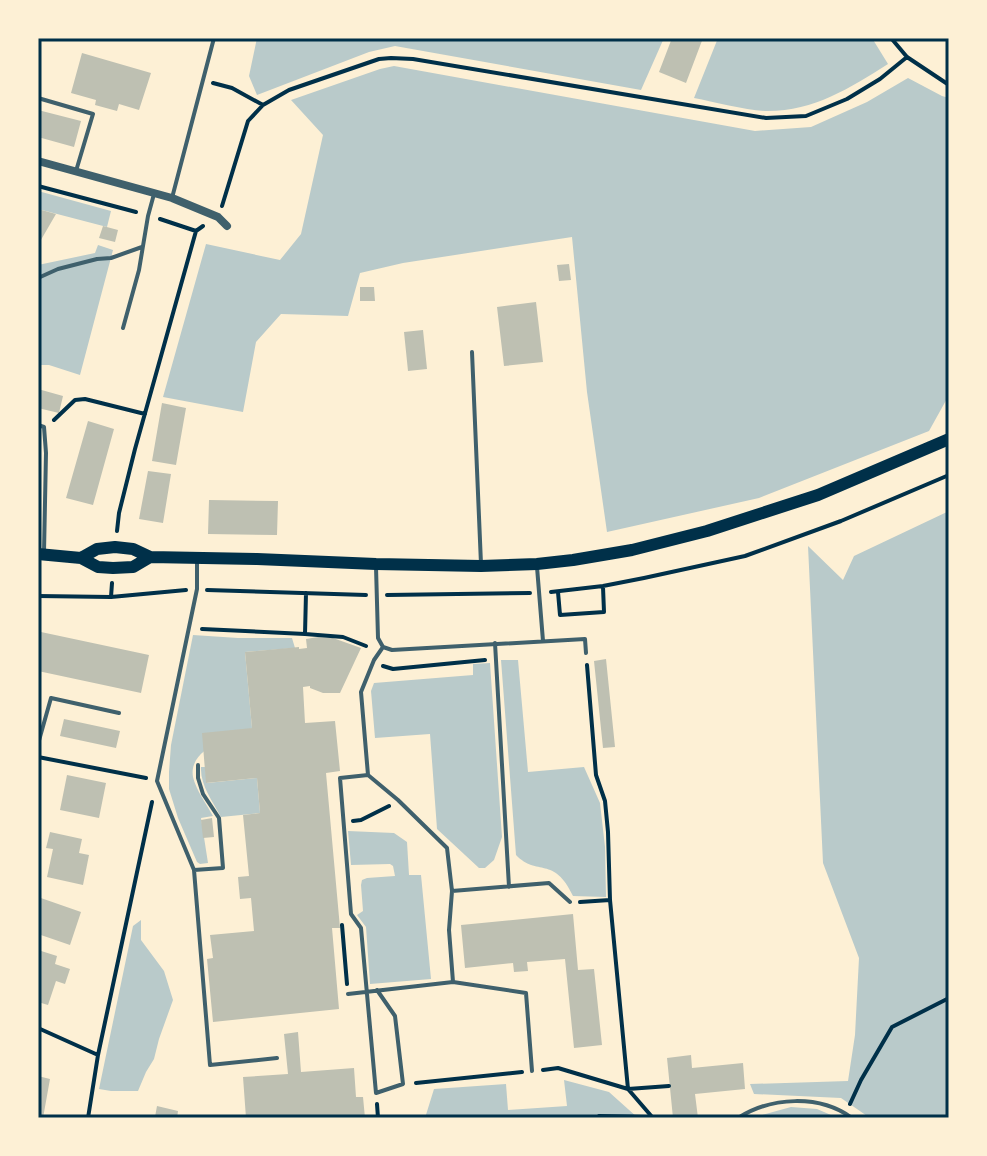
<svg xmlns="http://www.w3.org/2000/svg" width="987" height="1156" font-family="Helvetica,sans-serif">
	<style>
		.green { fill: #b9caca }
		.building { fill: #bec0b2 }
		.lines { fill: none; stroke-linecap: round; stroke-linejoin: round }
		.path { stroke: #003049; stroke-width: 4 }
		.service { stroke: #3f606c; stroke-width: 4 }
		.minor { stroke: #3f606c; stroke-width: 8 }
		.secondary { stroke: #003049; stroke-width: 12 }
		.neatline { fill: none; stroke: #003049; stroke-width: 3 }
	</style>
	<rect width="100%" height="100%" fill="#fdf0d5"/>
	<path class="green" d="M257,38H664L641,90L395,46L369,52L257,95L249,76Z
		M718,38H872L888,64C850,88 814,111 768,111C748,111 715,102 694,98Z
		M394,66L755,131L811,127L867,102L908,78L942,96L949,98V395L929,431L759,498L607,532L587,392L572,237L403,263L360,273L348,316L281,314L256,342L243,412L163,397L206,244L280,260L301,234L323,135L291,100L380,69Z
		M38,191L111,211L107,227L38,209Z
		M98,245L113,250L80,375L49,365H38V265L95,253Z
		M949,511V1118H870L841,1098L754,1094L750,1084L848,1081L855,1035L859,958L823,863L808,546L843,580L854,556Z
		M193,635L238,638H292L295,648L245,652L252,728C232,737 188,748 193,777C196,790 207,805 213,816L201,818L208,863L200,864L197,862L178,818L169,789V772L171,745Z
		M501,660H518L528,772L584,767L600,803L605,847L606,897L573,896C554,855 537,877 516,855Z
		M490,663L502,837L494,860L485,868H479L437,829L430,734L375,738L371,691L374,683L473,675V664Z
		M201,767H205L207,783L257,778L260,813L221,817C213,802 200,785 201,767Z
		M348,831L394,833L407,842L409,875H421L431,979L370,984L366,927L357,915L363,911L361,885L362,880L367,878L395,876L393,866L390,864L351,865Z
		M141,920V940L164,971L173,1000L159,1039L154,1059L146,1072L138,1091H111L99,1089L133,926Z
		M564,1080L609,1092L638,1118H425L434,1089L506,1084L508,1110L567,1106Z
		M791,1107L817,1109L838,1118H751Z"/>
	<path class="building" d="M672,38H703L686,83L659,72Z
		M82,53L151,73L139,110L119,104L117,111L95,105L96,100L71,93Z
		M38,110L81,121L74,147L38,137Z
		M38,209L56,214L38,245Z
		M103,226L118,230L115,242L99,238Z
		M569,264L571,280L559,281L557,265Z
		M360,287H374L375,301H360Z
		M536,302L543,362L504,366L497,307Z
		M423,330L427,369L408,371L404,332Z
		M38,389L63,396L59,413L38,408Z
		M162,403L186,408L176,465L152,461Z
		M88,421L114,429L93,505L66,498Z
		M148,471L171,474L163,523L139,519Z
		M209,500L278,501L277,535L208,534Z
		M41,632L149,655L141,693L38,671V648Z
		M318,637L333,638L361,648L340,693H323L310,688V686L303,687L305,723L335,721L340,771L326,773L340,928H332L339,1009L213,1022L207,959L213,958L210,935L254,931L251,898L240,899L238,877L249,876L243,815L260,813L257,778L206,783L202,733L252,728L245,652L299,647V649L307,648L306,639Z
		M606,659L615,747L603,748L594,661Z
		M64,719L120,731L116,748L60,736Z
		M67,775L106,783L99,818L60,810Z
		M212,818L214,837L203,838L201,820Z
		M50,832L82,839L79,853L89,855L83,885L47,877L53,849L46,848Z
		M38,897L81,912L70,945L38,934Z
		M573,914L578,970L594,969L602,1045L574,1048L565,959L527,962L528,971L514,972L513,963L465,968L461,925Z
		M38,950L57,956L55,964L70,969L65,984L56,981L48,1005L38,1002Z
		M298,1032L301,1072L354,1068L356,1097H363L365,1118H246L243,1077L288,1074L284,1034Z
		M691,1055L692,1068L743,1063L745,1089L695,1094L698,1118H673L667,1058Z
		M38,1076L50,1079L43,1118H38Z
		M157,1106L178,1111L177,1118L155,1117Z"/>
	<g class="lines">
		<path class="path" d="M891,38L907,57L949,85
			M213,83L232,88L263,105
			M38,186L136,212
			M222,206L248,121L263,105L289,90L379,59L391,58L413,59L766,118L806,116L847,99L880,79L907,57
			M160,219L196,231
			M54,420L75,400L85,399L145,414
			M117,531L119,513L135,449L196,231L203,226
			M207,590L366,595
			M551,592L603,586L644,578L745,556L841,521L949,475
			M558,592L560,615L604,612L603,587
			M387,595L530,593
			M38,596L111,597L186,590
			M111,597L112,583
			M202,629L305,634L306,593
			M305,634L343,637L366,646
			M587,665L596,775L605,801L608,832L610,900L628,1089L653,1118
			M383,666L393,669L485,660
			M38,757L146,778
			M353,821L361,820L389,806
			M580,902L610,900
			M342,925L347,984
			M38,1028L98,1055
			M543,1070L558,1068L628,1089L669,1086
			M416,1083L522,1072
			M377,1104L378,1118
			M850,1104L861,1080L892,1027L949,998
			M88,1118L98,1055L152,802
			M598,1118L599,1116L650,1117"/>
		<path class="service" d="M38,98L93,114L76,171
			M172,198L214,38
			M38,278L58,269L97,259L111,258L142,247
			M123,328L139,270L148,216L154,194
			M472,352L481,564
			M38,425L44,427L46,453L44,552
			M197,561V589L157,781L194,870L210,1065L277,1058
			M376,567L378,638L383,647L392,650L585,639L586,653
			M537,567L543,641
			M495,643L509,887
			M38,744L51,698L119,713
			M368,775L340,778L351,914L361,928L376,1093L403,1084L395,1016L377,990
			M194,870L223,868L219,818L203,794L198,778V765
			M452,891L549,883L570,902
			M453,982L526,993L532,1071
			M348,994L453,982L449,930L452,891L447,848L398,800L368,775L361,692L374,660L383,647
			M738,1118C771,1097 819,1094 852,1118"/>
		<path class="minor" d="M38,161L172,198L218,217L227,226"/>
		<path class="secondary" d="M38,554L81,558L98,567L113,568L133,567L150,557
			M81,558L97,549L115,547L133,549L150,557L257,559L376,564L481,566L537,564L573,560L632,550L707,531L818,495L949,439"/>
	</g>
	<rect width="987" height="1156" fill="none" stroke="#fdf0d5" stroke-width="80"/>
	<rect x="40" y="40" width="907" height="1076" class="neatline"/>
</svg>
